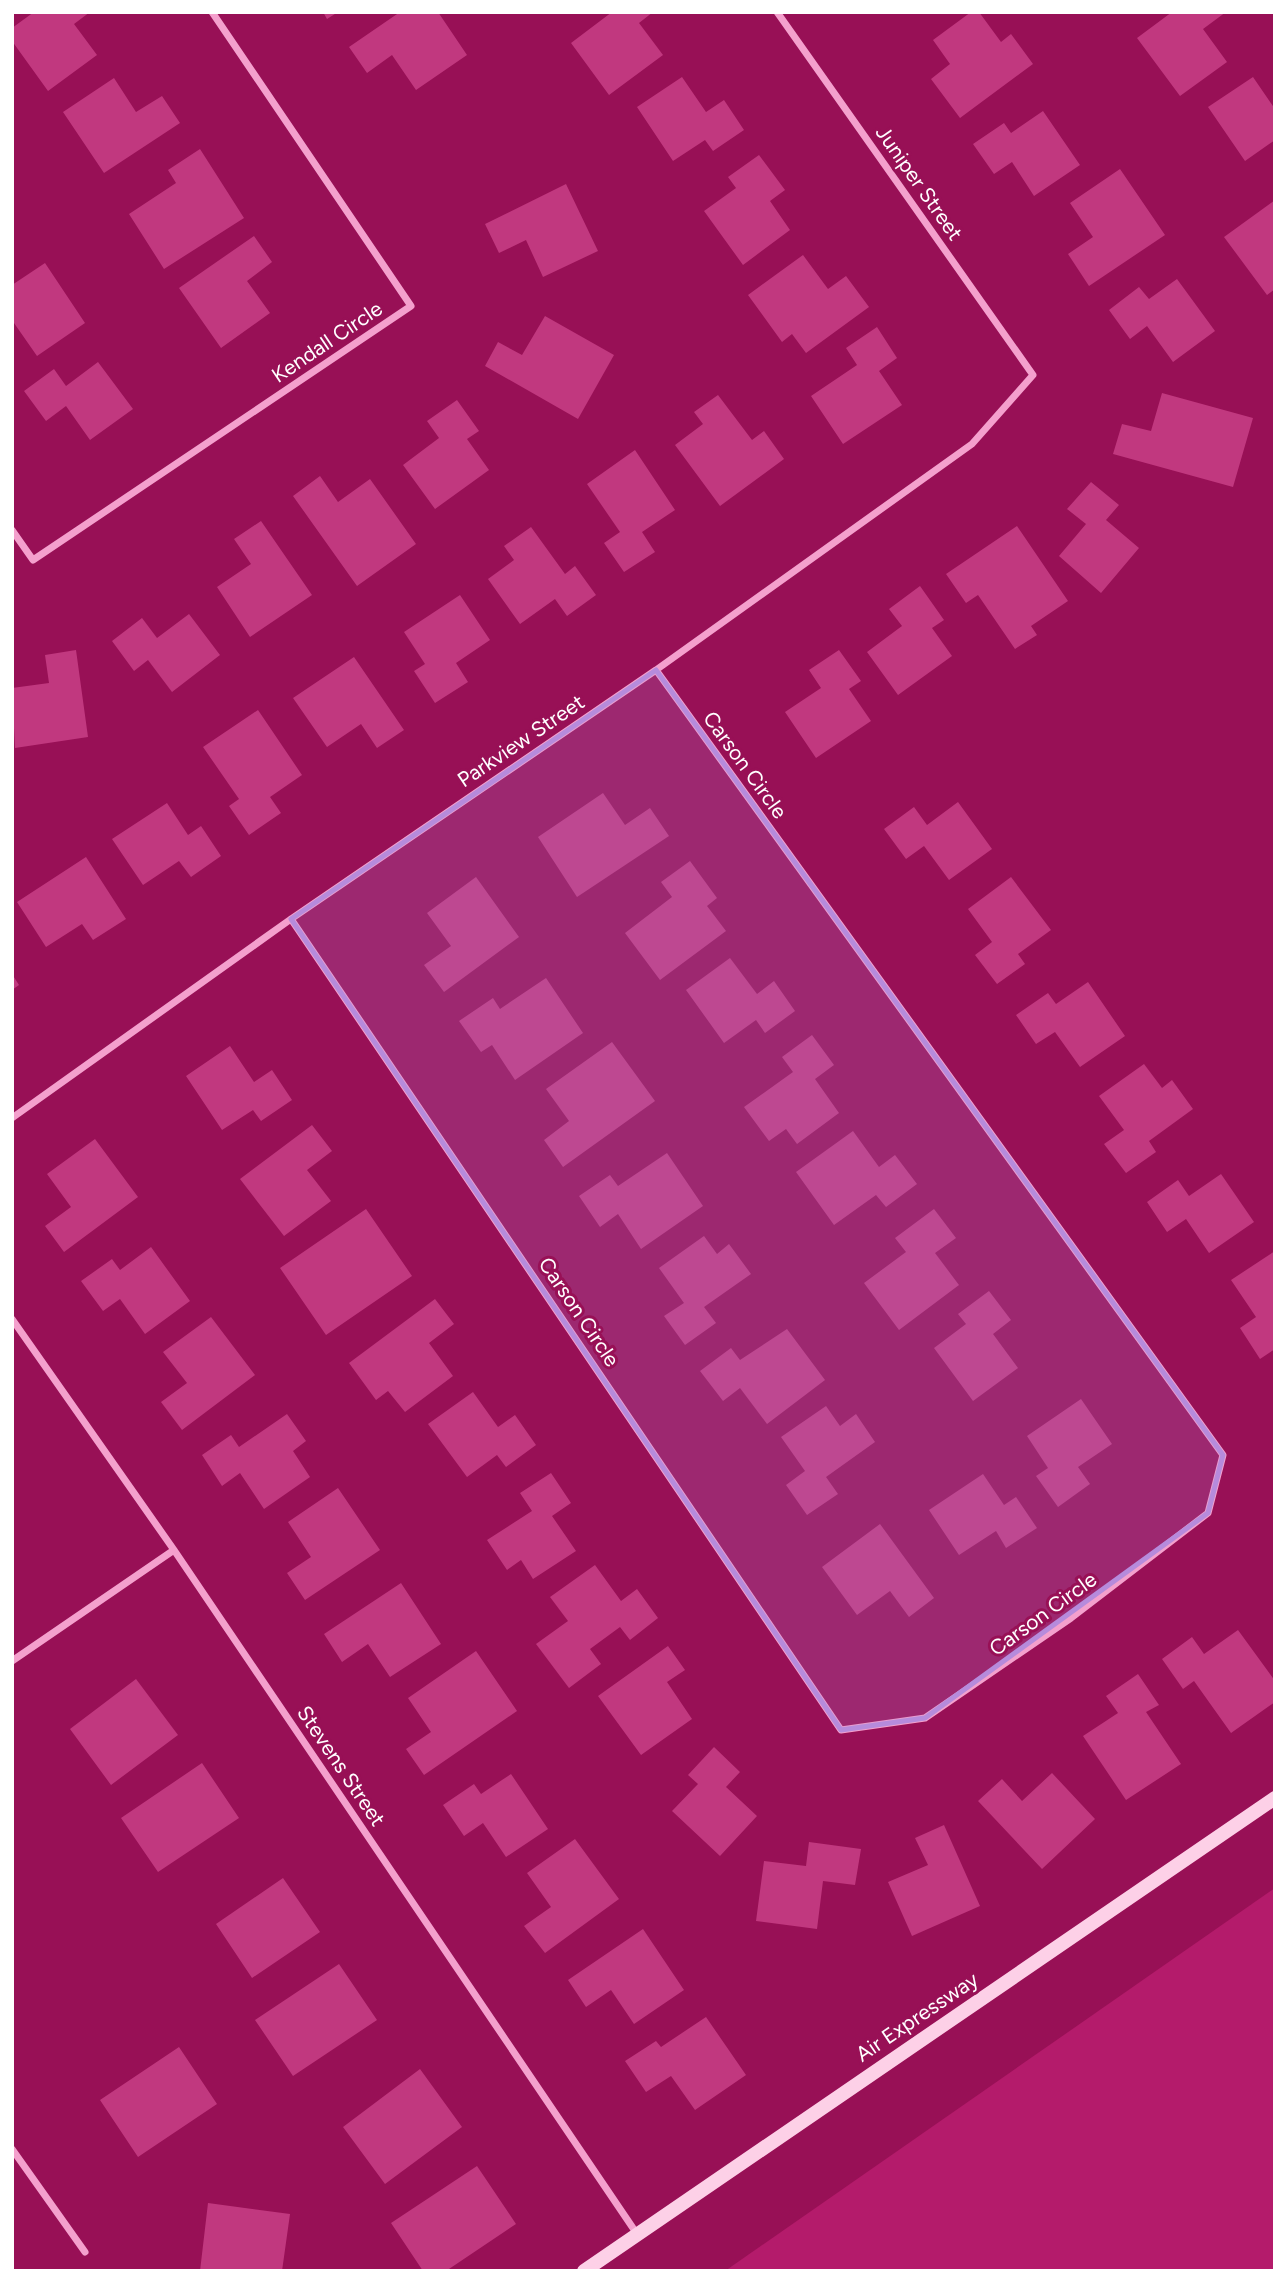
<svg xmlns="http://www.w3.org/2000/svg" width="1287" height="2283" font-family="Figtree,sans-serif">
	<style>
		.green { fill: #b41b6b }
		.building { fill: #c1387f }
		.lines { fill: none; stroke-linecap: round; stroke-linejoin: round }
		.street { stroke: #f4a0cd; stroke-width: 7 }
		.secondary { stroke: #fdd0e7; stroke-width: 14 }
		.marked { fill: #b68bdc; fill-opacity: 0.2; stroke: #b68bdc; stroke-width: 5; stroke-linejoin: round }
		.labels { text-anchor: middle; stroke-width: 6; stroke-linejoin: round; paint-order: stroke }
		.street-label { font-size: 21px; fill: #fff; stroke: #981056 }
	</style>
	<rect width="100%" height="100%" fill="#981056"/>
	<path class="green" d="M1275,1888V2271H725Z"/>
	<path class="building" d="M34,12H90L74,24L97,55L48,91L12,41V28Z
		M323,12H338L327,19Z
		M400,12H438L467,55L416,90L392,55L367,73L349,47Z
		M612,12H653L639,23L663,55L609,95L571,43Z
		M971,12H979L1001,42L1011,34L1033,64L960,118L931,79L950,64L933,40Z
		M1172,12H1226L1203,29L1227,62L1180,96L1137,38Z
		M682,77L706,112L724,100L744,130L713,151L705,140L673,161L637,107Z
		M1253,77L1275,109V140L1245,161L1208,107Z
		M114,78L136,112L162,96L180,123L104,173L63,112Z
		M1043,111L1080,165L1034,196L1012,162L994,174L973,144L1004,123L1011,133Z
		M200,149L244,218L164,269L129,214L176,183L168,170Z
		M759,155L785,190L770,201L790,230L743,265L704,211L736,188L728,177Z
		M1120,169L1165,235L1089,286L1068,254L1093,237L1070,203Z
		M566,184L598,251L543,277L526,240L499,253L485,224Z
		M1275,200V289L1267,295L1224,237Z
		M254,236L272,262L247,281L270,313L221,348L179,288Z
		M803,255L828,289L846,276L869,307L806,353L792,334L782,342L748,295Z
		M45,263L85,323L37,356L14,323L12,325V285Z
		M1177,279L1215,331L1173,362L1147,326L1130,339L1109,310L1139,287L1149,299Z
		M545,316L614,355L578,419L485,366L498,342L522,355Z
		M877,327L897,358L879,371L902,405L843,444L811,396L857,365L846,348Z
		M98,362L133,409L90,440L66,406L46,421L24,391L54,369L66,386Z
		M1162,393L1253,418L1233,487L1113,454L1122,424L1151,431Z
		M718,395L752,440L764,431L784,459L720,506L675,445L703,424L694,412Z
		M457,400L479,431L467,439L489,470L435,509L403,465L439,438L427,421Z
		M635,450L675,510L642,532L655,552L624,572L604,543L620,532L587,484Z
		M320,476L338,502L370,479L416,544L357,586L293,496Z
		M1091,482L1119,505L1106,520L1139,548L1101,593L1059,556L1086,524L1067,509Z
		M261,521L312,595L250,637L217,587L251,564L234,539Z
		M1017,526L1068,601L1031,626L1037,635L1015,649L978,595L966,603L946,574Z
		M531,527L565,574L575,566L596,595L567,616L555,599L520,624L488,579L514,560L504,546Z
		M920,586L944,620L932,628L952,656L898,695L867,652L902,626L889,609Z
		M460,595L490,640L456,663L468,682L435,703L414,671L425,664L404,632Z
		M189,614L220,655L172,692L148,660L134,671L112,641L142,618L157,638Z
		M76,650L88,737L15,748L12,688L49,683L45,655Z
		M839,650L861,681L849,689L871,721L816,758L785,712L821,688L809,670Z
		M354,657L404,730L377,748L361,724L327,747L293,698Z
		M258,710L302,775L270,797L281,813L249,835L229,806L239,799L203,747Z
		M603,793L625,825L650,808L669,836L577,897L538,837Z
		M958,802L992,849L949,880L924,846L906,859L884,829L914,807L927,825Z
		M167,803L188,835L201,826L221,856L191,877L179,861L143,885L112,839Z
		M86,857L126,919L93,940L82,924L46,947L17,902Z
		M690,861L717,898L707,906L726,931L660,980L625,933L672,897L661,882Z
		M476,877L519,937L444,992L424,965L451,946L427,913Z
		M1011,877L1051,930L1018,954L1025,964L997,984L975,955L992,942L968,909Z
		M730,958L757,994L774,981L795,1011L765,1033L756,1020L724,1043L686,990Z
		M12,974L19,985L12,990Z
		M546,978L583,1033L515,1080L492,1045L481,1052L459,1021L493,998L500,1009Z
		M1088,982L1125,1036L1080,1067L1055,1032L1036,1044L1016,1015L1048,993L1056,1004Z
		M812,1035L834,1065L815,1079L839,1113L797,1144L786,1129L769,1141L744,1107L793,1072L782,1057Z
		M612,1042L655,1101L563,1167L544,1140L569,1121L546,1089Z
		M230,1046L254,1082L272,1070L292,1100L261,1121L253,1110L222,1130L186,1076Z
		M1144,1064L1162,1088L1172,1080L1193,1109L1149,1141L1156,1152L1126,1173L1104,1144L1124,1130L1099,1096Z
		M312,1125L332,1151L307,1170L331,1201L284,1236L240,1179Z
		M853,1131L879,1167L895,1155L917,1184L886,1207L876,1195L834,1225L796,1172Z
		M95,1139L138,1197L64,1252L45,1226L71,1207L47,1174Z
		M667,1153L703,1206L641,1249L618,1214L600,1227L579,1196L610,1175L618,1186Z
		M1221,1174L1254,1222L1209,1253L1186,1219L1167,1232L1147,1202L1178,1180L1189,1196Z
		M366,1209L412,1276L326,1335L280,1268Z
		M934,1209L956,1238L935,1253L959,1285L899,1330L864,1283L906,1252L895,1238Z
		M704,1236L717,1254L729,1244L751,1274L704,1307L716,1323L685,1345L664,1316L684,1303L659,1268Z
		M151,1247L190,1301L145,1334L120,1299L103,1311L81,1281L112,1259L120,1270Z
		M1275,1251V1349L1260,1359L1240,1328L1256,1317L1231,1280Z
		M989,1291L1011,1320L993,1334L1018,1368L973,1401L934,1348L966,1324L958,1314Z
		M435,1299L454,1324L429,1343L453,1376L405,1412L388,1391L376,1400L349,1363Z
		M211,1317L255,1375L182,1430L161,1402L187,1383L163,1352Z
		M787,1329L825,1380L767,1424L740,1388L723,1401L700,1371L731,1348L740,1360Z
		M473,1392L498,1427L515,1415L536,1445L506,1467L497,1455L467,1477L428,1424Z
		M1081,1399L1112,1444L1078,1467L1090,1484L1058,1507L1036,1476L1048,1468L1027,1436Z
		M826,1406L840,1426L856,1414L875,1442L826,1477L838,1494L807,1515L786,1485L805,1471L781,1437Z
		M287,1414L306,1441L293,1451L310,1477L264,1509L240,1473L222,1486L202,1455L231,1435L239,1447Z
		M551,1473L571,1503L552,1516L576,1551L533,1579L521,1560L507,1570L487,1540L532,1511L520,1493Z
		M983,1474L1004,1505L1016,1497L1037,1528L1006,1548L996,1531L959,1555L929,1510Z
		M338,1488L380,1550L305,1600L287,1573L311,1557L288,1522Z
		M880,1524L934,1598L909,1617L890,1591L857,1615L822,1567Z
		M595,1565L621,1601L637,1589L658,1618L630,1640L620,1627L590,1649L601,1664L569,1688L536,1644L568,1621L550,1597Z
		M401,1583L441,1644L390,1677L368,1644L342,1662L324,1634Z
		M1238,1630L1275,1681V1702L1231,1733L1194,1681L1183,1689L1162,1659L1192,1637L1204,1654Z
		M668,1646L685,1670L667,1682L692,1719L641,1755L598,1696Z
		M476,1651L517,1711L424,1775L406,1749L431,1732L408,1698Z
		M1138,1674L1159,1705L1146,1712L1181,1764L1126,1800L1083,1736L1118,1713L1106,1696Z
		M136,1679L178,1735L111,1785L70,1729Z
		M714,1747L740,1772L726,1787L757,1816L720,1856L672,1811L698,1784L688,1775Z
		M202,1763L239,1818L158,1872L121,1818Z
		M1052,1773L1095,1819L1042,1869L978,1801L1002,1779L1022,1801Z
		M511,1774L548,1829L506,1857L483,1823L464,1836L443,1805L474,1784L481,1794Z
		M944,1825L980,1906L912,1936L888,1882L928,1865L915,1838Z
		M575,1839L619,1899L545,1953L524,1926L551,1907L527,1873Z
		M809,1842L861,1849L855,1885L823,1881L817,1929L756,1921L764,1861L806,1866Z
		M283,1878L320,1932L252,1978L216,1924Z
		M643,1929L684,1990L634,2024L611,1990L586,2007L568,1980Z
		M339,1964L377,2020L293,2076L255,2020Z
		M706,2017L746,2075L695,2110L671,2076L646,2092L625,2061L656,2041L661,2047Z
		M179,2047L217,2104L138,2157L100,2100Z
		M420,2069L462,2127L385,2184L343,2127Z
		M477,2166L516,2224L446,2271H423L391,2223Z
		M208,2203L290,2214L282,2271H200Z"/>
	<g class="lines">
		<path class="street" d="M12,530L33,560L411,306L212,12
			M291,919L841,1730L925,1718L1071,1618L1208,1513L1223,1455L656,670
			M12,1118L291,919L656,670L972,444L1033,375L777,12
			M12,1319L174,1550L637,2234
			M12,1661L174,1550
			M12,2149L85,2252"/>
		<path class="secondary" d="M584,2271L1275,1798"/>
	</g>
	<path class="marked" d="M656,670L1223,1455L1208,1513L925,1718L841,1730L291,919Z"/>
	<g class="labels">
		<g class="street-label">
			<text transform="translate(919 183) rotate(55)" y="7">Juniper Street</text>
			<text transform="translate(327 342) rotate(-34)" y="7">Kendall Circle</text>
			<text transform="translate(521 741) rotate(-34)" y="7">Parkview Street</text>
			<text transform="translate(745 765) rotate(54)" y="7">Carson Circle</text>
			<text transform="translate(579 1312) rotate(56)" y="7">Carson Circle</text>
			<text transform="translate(1043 1614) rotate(-36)" y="7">Carson Circle</text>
			<text transform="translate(341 1766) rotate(56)" y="7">Stevens Street</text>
			<text transform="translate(917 2017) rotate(-34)" y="7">Air Expressway</text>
		</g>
	</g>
	<rect width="1287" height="2283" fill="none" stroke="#ffffff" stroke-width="28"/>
</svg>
